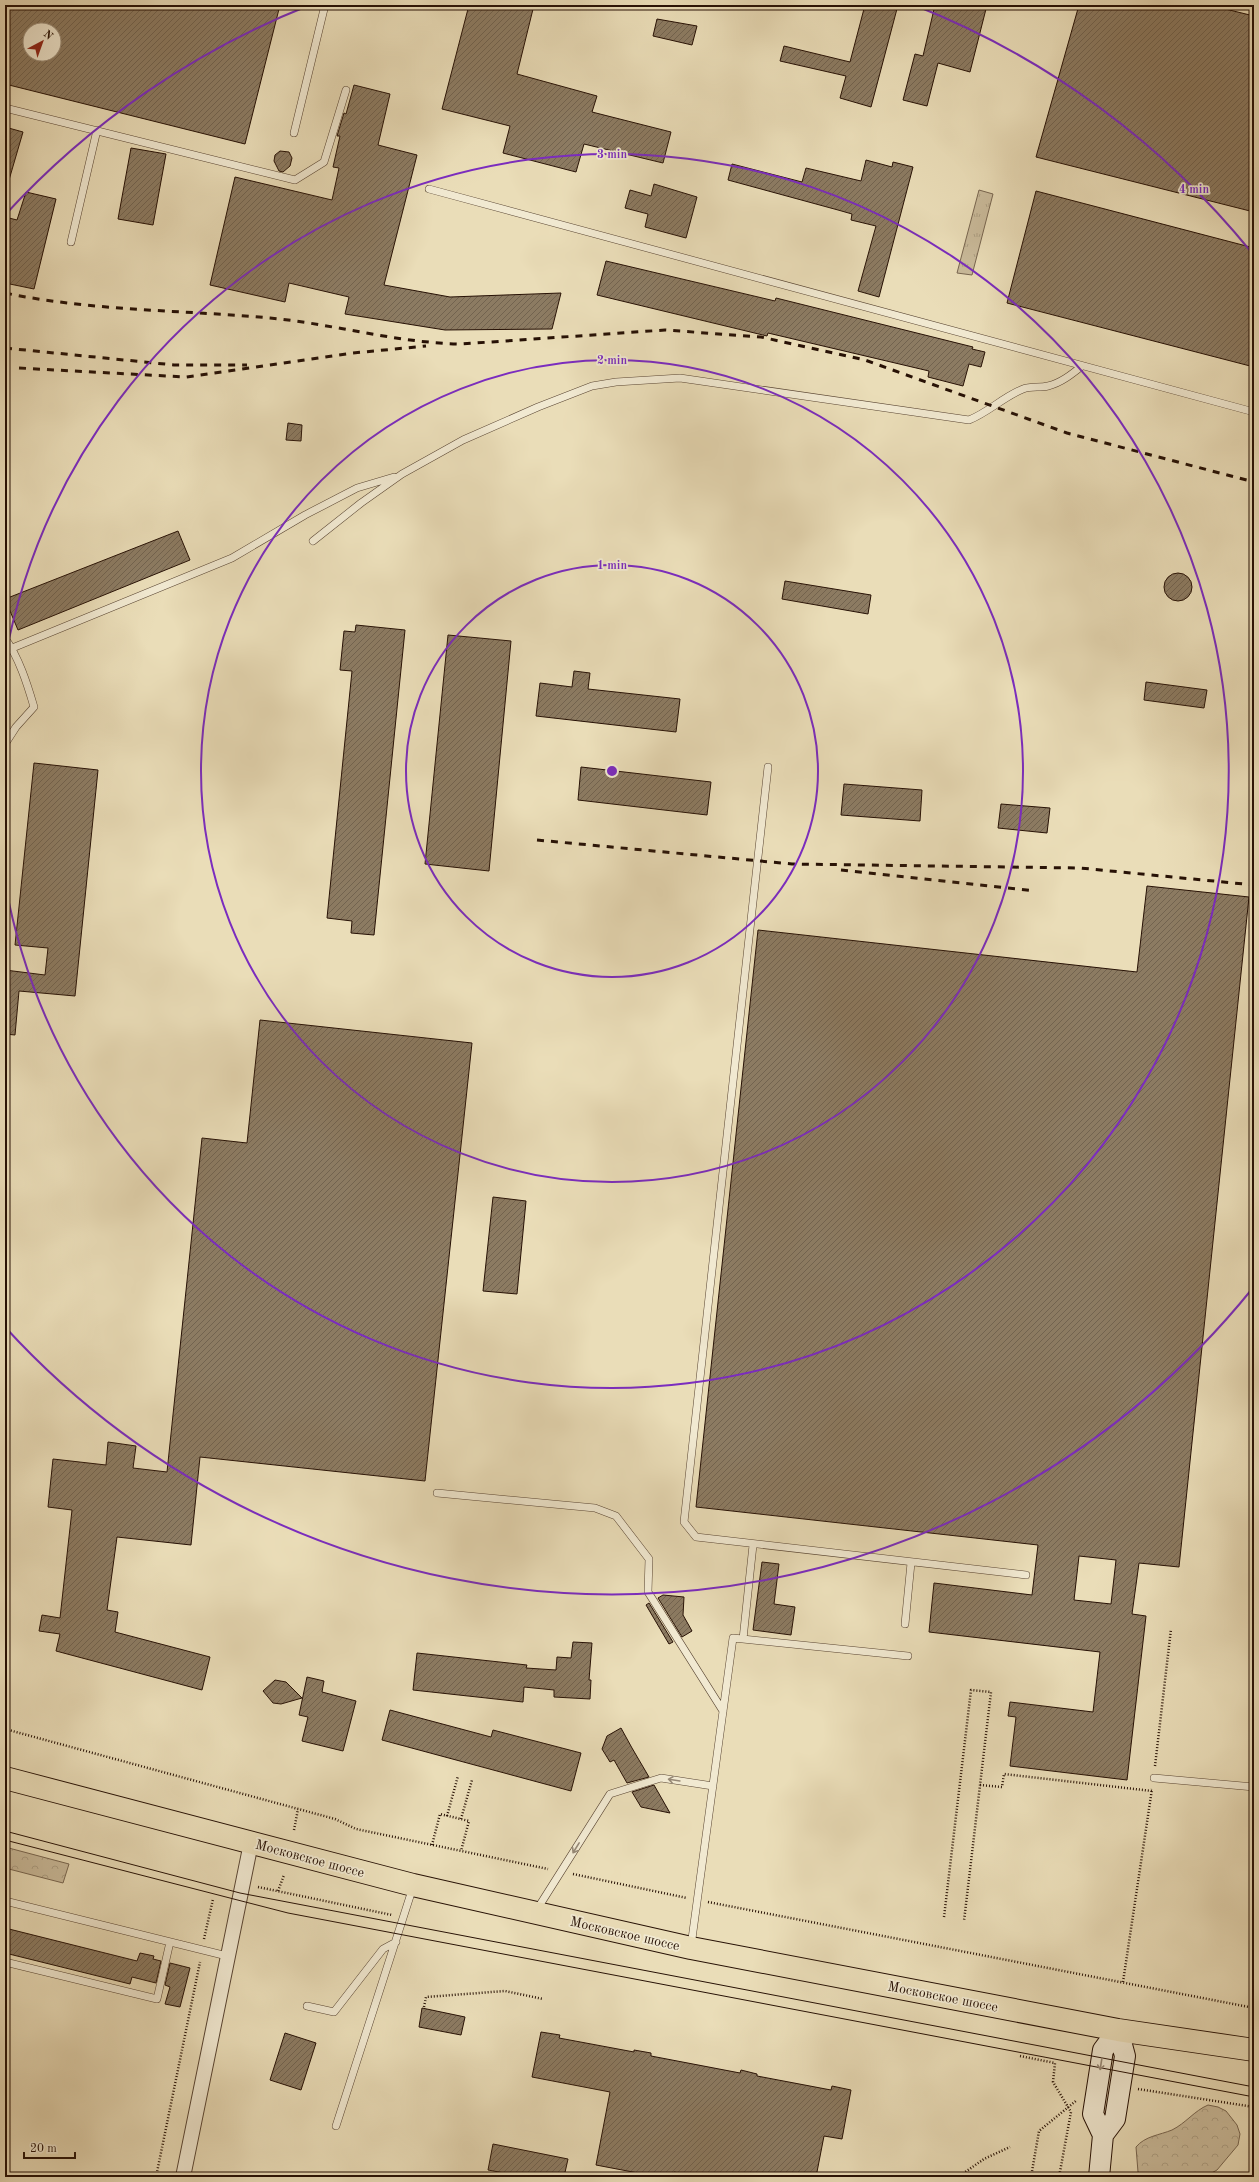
<svg xmlns="http://www.w3.org/2000/svg" width="1259" height="2182" font-family="'Old Standard TT',serif">
	<style>
		.grass { fill: url(#grass-tufts); stroke: #786650 }
		.forest { fill: url(#forest-crowns); stroke: #786650 }
		.building { fill: url(#building-hatch); stroke: #271105; fill-rule: evenodd }
		.lines { fill: none; stroke-linecap: round; stroke-linejoin: round }
		.lane-casing { stroke: #584432; stroke-width: 8 }
		.street-casing { stroke: #584432; stroke-width: 16 }
		.secondary-casing { stroke: #271105; stroke-width: 22 }
		.primary-casing { stroke: #271105; stroke-width: 24 }
		.path { stroke: #271105; stroke-width: 2.5; stroke-dasharray: 1 2; stroke-linecap: butt }
		.lane { stroke: #f1e9d1; stroke-width: 7 }
		.street { stroke: #f1e9d1; stroke-width: 14 }
		.secondary { stroke: #f1e9d1; stroke-width: 20 }
		.primary { stroke: #eaddb8; stroke-width: 22 }
		.tram { stroke: #271105; stroke-width: 1 }
		.rail { stroke: #271105; stroke-width: 3; stroke-dasharray: 7 7; stroke-linecap: butt }
		.oneway { stroke: #968875 }
		.ring { fill: none; stroke: #7b2cbf; stroke-width: 2 }
		.labels { text-anchor: middle; stroke-width: 3.5; stroke-linejoin: round; paint-order: stroke }
		.street-label { font-size: 14px; fill: #271105; stroke: #f1e9d1 }
		.centre { fill: #7b2cbf; stroke: #f1e9d1; stroke-width: 2 }
		.ring-label { font-size: 12px; text-anchor: middle; font-weight: bold; fill: #7b2cbf; stroke: #f1e9d1; stroke-width: 3.5; stroke-linejoin: round; paint-order: stroke }
	</style>
	<defs>
		<pattern id="grass-tufts" width="24" height="20" patternUnits="userSpaceOnUse"><rect width="24" height="20" fill="#c9ba9a"/><path d="M3 7l-1-3M5 7V3M7 7l1-3M15 17l-1-3M17 17v-4M19 17l1-3" fill="none" stroke="#ad9f83"/></pattern>
		<pattern id="forest-crowns" width="20" height="18" patternUnits="userSpaceOnUse"><rect width="20" height="18" fill="#c9ba9a"/><path d="M2 6a3 3 0 1 1 6 0M12 15a3 3 0 1 1 6 0" fill="none" stroke="#ad9f83"/></pattern>
		<pattern id="building-hatch" width="6" height="6" patternUnits="userSpaceOnUse"><rect width="6" height="6" fill="#8c7b62"/><path d="M-1 1l2-2M0 6l6-6M5 7l2-2" fill="none" stroke="#72634f"/></pattern>
	</defs>
	<rect width="100%" height="100%" fill="#eaddb8"/>
	<filter id="stains"><feTurbulence type="fractalNoise" baseFrequency=".005" numOctaves="4"/><feColorMatrix values="0 0 0 0 .2 0 0 0 0 .09 0 0 0 0 .02 0 0 0 .5 -.17"/></filter>
	<radialGradient id="worn" r=".72"><stop offset=".6" stop-color="#630" stop-opacity="0"/><stop offset="1" stop-color="#630" stop-opacity=".3"/></radialGradient>
	<path class="grass" d="M979,190L993,194L972,275L957,273Z"/>
	<path class="forest" d="M5,1847L69,1864L63,1883L5,1868Z
		M1208,2105L1218,2107L1226,2111L1237,2125L1240,2134L1238,2145L1217,2170L1204,2177H1152L1138,2172L1136,2147C1145,2136 1160,2135 1172,2130C1186,2123 1194,2111 1208,2105Z"/>
	<path class="building" d="M5,5H280L245,144L5,84ZM30,30H54V54H30Z
		M469,5H534L517,74L597,96L592,112L671,132L663,163L584,144L576,172L503,153L510,126L442,109Z
		M865,5H898L871,107L840,98L846,76L780,61L784,46L850,62Z
		M935,5H987L970,72L938,63L927,106L903,100L915,54L923,56Z
		M1079,5H1209L1254,16V212L1036,157Z
		M657,19L697,26L692,45L653,36Z
		M354,85L390,94L378,145L417,155L384,285L450,297L561,293L552,329L445,330L345,314L349,297L289,283L285,302L210,285L235,177L332,200L339,168L333,167L340,136H337L344,113L346,114Z
		M5,127L23,132L9,180H5Z
		M131,148L166,154L153,225L118,219Z
		M280,151L289,152L292,158L290,166L283,172L279,171L274,161L275,155Z
		M866,160L892,167L893,162L913,167L879,297L858,291L876,226L851,220L852,214L838,210L728,180L732,164L802,182L806,168L861,181Z
		M654,184L697,197L686,238L645,227L648,214L625,208L630,190L651,196Z
		M1036,191L1254,248V367L1007,303Z
		M26,192L56,199L34,289L5,283V217L17,220Z
		M606,261L775,301L776,298L973,347L972,349L985,352L981,367L969,364L963,386L928,377L929,371L768,333L767,336L597,295Z
		M288,423L302,425L301,441L286,440Z
		M178,531L190,560L18,630L5,599Z
		M1164 587a14 14 0 1 1 28 0a14 14 0 1 1-28 0Z
		M785,581L871,595L868,614L782,599Z
		M356,625L405,630L374,935L351,933L352,921L327,918L352,671L340,670L344,631L355,632Z
		M448,635L511,641L489,871L425,864Z
		M574,671L590,673L588,689L680,699L676,732L536,716L540,683L572,687Z
		M1146,682L1207,690L1204,708L1144,700Z
		M34,763L98,770L75,996L19,991L15,1035L5,1034V970L45,975L48,948L15,945Z
		M581,767L711,782L707,815L578,800Z
		M844,784L922,790L920,821L841,815Z
		M1001,804L1050,808L1047,833L998,828Z
		M1147,886L1249,897L1179,1567L1139,1563L1132,1614L1146,1616L1127,1780L1010,1766L1016,1717L1008,1716L1010,1702L1093,1712L1100,1652L929,1632L934,1583L1032,1595L1038,1545L696,1507L758,930L1137,972ZM1079,1556L1116,1560L1111,1604L1074,1600Z
		M260,1020L472,1043L425,1481L200,1457L191,1545L117,1537L107,1610L118,1612L115,1632L210,1657L202,1690L56,1651L60,1634L39,1631L42,1615L60,1618L72,1510L48,1507L53,1459L106,1465L108,1442L136,1446L133,1468L167,1472L202,1138L247,1143Z
		M493,1197L526,1201L517,1294L483,1291Z
		M762,1562L779,1564L774,1604L795,1607L791,1635L753,1630Z
		M663,1595L684,1597L683,1615L692,1631L682,1637L658,1598Z
		M649,1603L673,1642L669,1644L646,1605Z
		M573,1642L592,1643L589,1680H591L590,1699L554,1697V1690L524,1687L523,1702L413,1690L417,1653L527,1665L526,1668L556,1670L557,1657L571,1658Z
		M307,1677L324,1681L322,1692L356,1701L343,1751L302,1741L308,1717L299,1715Z
		M275,1680L286,1682L302,1698L281,1704L273,1703L263,1691Z
		M390,1710L491,1737L493,1730L581,1753L571,1791L382,1740Z
		M621,1728L632,1748L649,1777L627,1783L614,1760L610,1762L602,1749L607,1736Z
		M654,1785L670,1813L641,1807L632,1792Z
		M5,1928L137,1961L140,1953L154,1956L153,1959L161,1961L156,1983L132,1977L130,1984L5,1953Z
		M170,1963L190,1968L180,2007L165,2004L170,1987L165,1985Z
		M422,2008L465,2017L461,2035L419,2027Z
		M541,2032L560,2035L559,2038L634,2052V2050L651,2053V2056L740,2073L741,2070L757,2074V2076L831,2090L832,2086L851,2090L842,2139L824,2136L816,2177H698L674,2172L673,2177H659L596,2165L610,2092L532,2077Z
		M285,2033L316,2043L301,2090L270,2080Z
		M493,2144L568,2159L564,2177H526L488,2170Z"/>
	<g class="lines">
		<g class="lane-casing">
			<path id="lane" d="M5,108L295,180L324,162L346,90
				M294,133L325,5
				M429,189L1254,412
				M71,242L97,130
				M313,541L361,503L402,474L463,440L538,407L592,386L616,382L680,378L969,420C989,412 1003,397 1023,389C1031,386 1040,388 1048,386C1061,383 1072,374 1082,366
				M5,638C19,658 27,683 34,707L16,727L5,744
				M5,651L232,558L305,515L357,488L394,477
				M768,767L684,1522L696,1537L1026,1575
				M437,1493L595,1508L616,1516L649,1559L648,1592L723,1711
				M905,1624L911,1563
				M743,1639L753,1545
				M1154,1778L1254,1787
				M5,1901L227,1956
				M536,1911L610,1794L661,1778L713,1786
				M691,1946L733,1638L908,1656
				M5,1962L157,1999L170,1942
				M307,2006L334,2012L383,1949L396,1942
				M336,2126L413,1887"/>
		</g>
		<g class="street-casing">
			<path id="street" d="M183,2177L251,1843"/>
		</g>
		<g class="secondary-casing">
			<path id="secondary" d="M1103,2135L1093,2114L1103,2050L1118,2030
				M1099,2177L1103,2135L1115,2119L1125,2056L1118,2030"/>
		</g>
		<g class="primary-casing">
			<path id="primary" d="M5,1778L413,1885L691,1948L1118,2030L1254,2050"/>
		</g>
		<path class="path" d="M5,1729L335,1819L356,1829L548,1869
			M1155,1766L1171,1629
			M980,1785L1002,1787L1004,1774L1152,1791
			M447,1816L458,1776
			M461,1819L472,1780
			M294,1830L298,1809
			M432,1845L440,1814L469,1821L461,1851
			M573,1874L687,1898
			M258,1887L392,1915
			M278,1891L284,1875
			M708,1902L1254,2008
			M944,1917L971,1690L991,1692L964,1921
			M204,1939L213,1899
			M1123,1982L1152,1789
			M424,2007L426,1997L505,1991L543,1999
			M1020,2056L1055,2063L1053,2082L1071,2112L1059,2177
			M1138,2089L1254,2107
			M156,2177L200,1962
			M958,2177L984,2159L1010,2147
			M1031,2177L1039,2131L1077,2100"/>
		<use href="#lane" class="lane"/>
		<use href="#street" class="street"/>
		<use href="#secondary" class="secondary"/>
		<use href="#primary" class="primary"/>
		<path class="tram" d="M5,1831L240,1893L1254,2087
			M5,1840L288,1913L1254,2097"/>
		<path class="rail" d="M5,293C92,311 182,310 270,318C334,324 397,343 461,344L665,330L761,337L865,360L1067,433L1254,482
			M5,348L174,365H247
			M19,368L186,377L353,353L426,346
			M537,840L792,864L1080,868L1254,885
			M841,870L1035,891"/>
	</g>
	<defs><path id="oneway-shaft" d="M-6 0H5M1.5-3L5.5 0L1.5 3" fill="none" stroke-width="1.6" stroke-linecap="round" stroke-linejoin="round"/></defs>
	<g class="oneway">
		<use href="#oneway-shaft" transform="translate(674 1780) rotate(-171)"/>
		<use href="#oneway-shaft" transform="translate(576 1848) rotate(122)"/>
		<use href="#oneway-shaft" transform="translate(1101 2064) rotate(99)"/>
	</g>
	<g class="ring">
		<circle cx="612" cy="771" r="206"/>
		<circle cx="612" cy="771" r="411"/>
		<path d="M5 659A617 617 0 1 1 5 883"/>
		<path d="M1252 1289A823 823 0 0 1 5 1327M5 215A823 823 0 0 1 310 5M914 5A823 823 0 0 1 1252 253"/>
	</g>
	<g class="labels">
		<g class="street-label">
			<text transform="translate(310 1858) rotate(15)" y="5">Московское шоссе</text>
			<text transform="translate(625 1933) rotate(13)" y="5">Московское шоссе</text>
			<text transform="translate(943 1996) rotate(11)" y="5">Московское шоссе</text>
		</g>
	</g>
	<circle cx="612" cy="771" r="6" class="centre"/>
	<g class="ring-label">
		<text x="612" y="158">3 min</text>
		<text x="1194" y="193">4 min</text>
		<text x="612" y="364">2 min</text>
		<text x="612" y="569">1 min</text>
	</g>
	<rect width="1259" height="2182" fill="none" stroke="#eaddb8" stroke-width="20"/>
	<rect x="6" y="6" width="1247" height="2170" fill="none" stroke="#271105" stroke-width="2"/>
	<rect x="10" y="10" width="1239" height="2162" fill="none" stroke="#271105"/>
	<g transform="translate(42 42) rotate(41)"><circle r="19" fill="#f1e9d1" stroke="#a0937f"/>
	<path d="M0-3L7 15L0 10L-7 15Z" fill="#8f2418"/>
	<text y="-6" font-size="11" font-weight="bold" text-anchor="middle" fill="#271105">N</text>
	</g>
	<path d="M24 2152v6h51v-6" fill="none" stroke="#271105" stroke-width="2"/>
	<text x="30" y="2152" font-size="12" fill="#271105" stroke="#f1e9d1" stroke-width="3" paint-order="stroke">20 m</text>
	<rect width="100%" height="100%" filter="url(#stains)"/>
	<rect width="100%" height="100%" fill="url(#worn)"/>
</svg>
